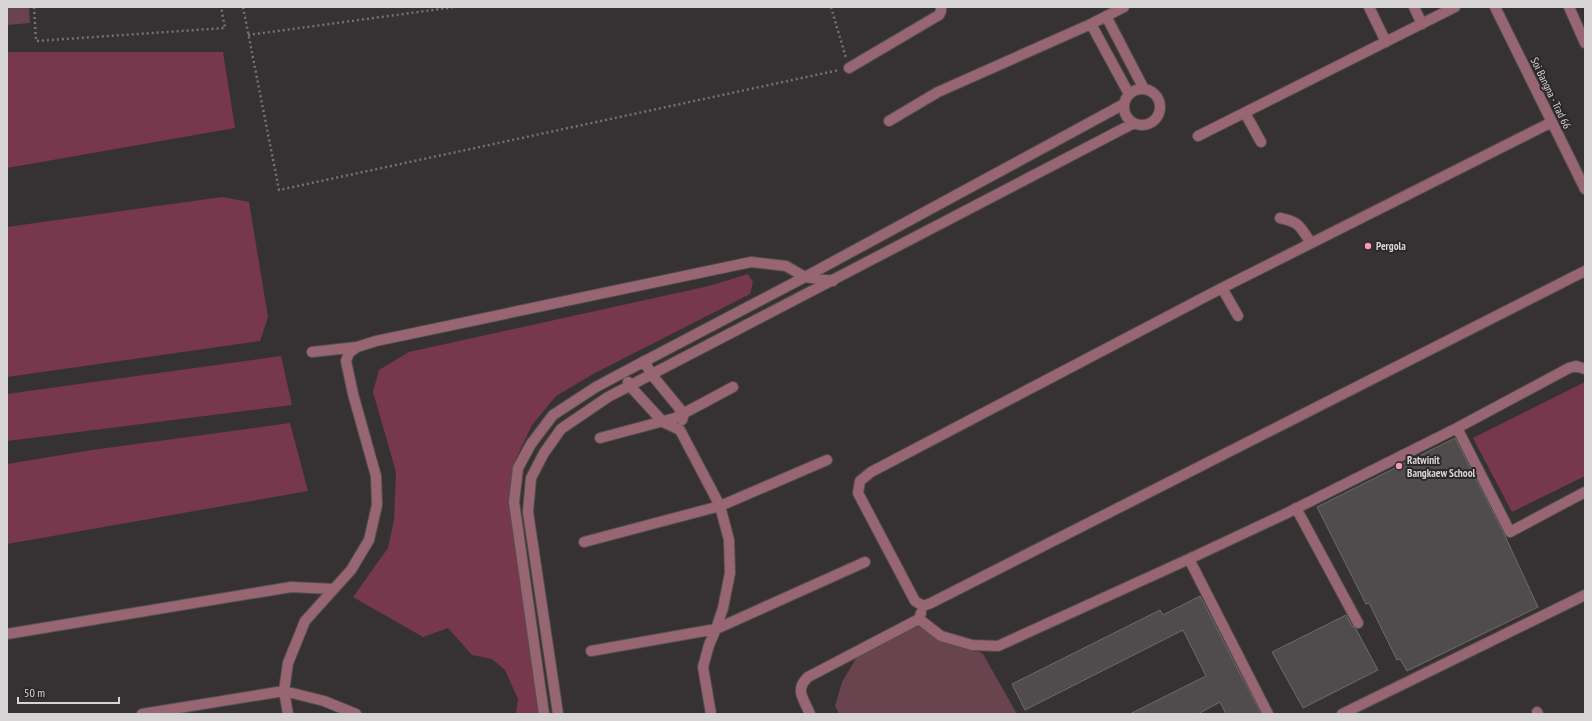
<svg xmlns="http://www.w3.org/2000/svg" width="1592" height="721" font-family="'PT Sans Narrow',sans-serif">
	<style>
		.green { fill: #69434e }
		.water { fill: #77384d }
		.building { fill: #504b4c; stroke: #6e6a6b }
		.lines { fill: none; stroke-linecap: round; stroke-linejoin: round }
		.minor-casing { stroke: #534f50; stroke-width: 12 }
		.path { stroke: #757273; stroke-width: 2.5; stroke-dasharray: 2 3; stroke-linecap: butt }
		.minor { stroke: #986573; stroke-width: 10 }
		.poi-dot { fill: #f19ab3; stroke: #2c2829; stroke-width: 1.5 }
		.labels { text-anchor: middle; stroke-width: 4; stroke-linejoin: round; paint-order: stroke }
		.street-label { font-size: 11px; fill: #d7d4d5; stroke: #2c2829 }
		.poi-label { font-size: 11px; font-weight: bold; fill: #d7d4d5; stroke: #2c2829; text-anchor: start }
	</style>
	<rect width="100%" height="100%" fill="#363233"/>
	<path class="green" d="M7,7H29L30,23L7,25Z
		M926,625L983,654L1017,714H839L835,706L842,682L863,647L886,635Z"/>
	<path class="water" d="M7,52H223L235,128L7,168Z
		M222,197L249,202L268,317L260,341L7,377V227Z
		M748,274L753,282L750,294L595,373L556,396L532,425L515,461L513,500L543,714H516L518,699L505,670L492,659L472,655L448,628L423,637L353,597L388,548L394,520L396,472L373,392L379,370L409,352L709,286Z
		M281,356L292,405L7,441V394Z
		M1585,382V476L1512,512L1473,438Z
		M290,423L308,491L7,544V464L92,450Z"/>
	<path class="building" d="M1455,438L1505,536L1538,607L1407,671L1400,659L1397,660L1369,603L1366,604L1317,507Z
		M1200,596L1261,714H1226L1220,702L1198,714H1130L1206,676L1183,630L1025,710L1012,684L1160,610L1163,615Z
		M1346,615L1352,626L1356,629L1378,670L1303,708L1272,652Z"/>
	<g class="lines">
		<g class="minor-casing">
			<path id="minor" d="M1369,7L1386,42
				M1414,7L1422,24
				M1495,7L1585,189
				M1569,7L1585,43
				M1106,16L1144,89
				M1091,24L1129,94
				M849,68L939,15L941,11V7
				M1124 107a18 18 0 1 1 36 0a18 18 0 1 1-36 0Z
				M1245,113L1261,142
				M889,121L938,92L1091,24L1124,7
				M1552,122L1222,288L871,472L860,481L858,493L915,601L923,606L931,603L1585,271
				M1198,136L1455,7
				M1280,218C1300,222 1300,227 1311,243
				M1222,288L1238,316
				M312,352L357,347L376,341L751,262L786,266L805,277L833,281
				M644,361L652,375L684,414L682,420
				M628,382L630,386L663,422L680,430L720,506L729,540L730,573L723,608L716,629L709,645L703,667L711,714
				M1457,428L1510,532L1585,492
				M600,438L675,418L733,387
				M1296,508L1358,623
				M584,542L720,506L827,460
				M1189,559L1268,714
				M919,619L941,636L972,645L998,646L1189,559L1285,514L1457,428L1569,368L1576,366L1585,369
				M7,634L291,587L334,589
				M591,651L716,629L865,562
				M1537,712L1538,714
				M142,714L284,691L324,701L356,714
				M288,714L284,691L288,663L305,621L351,570L369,540L377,505L376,476L353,394L346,361L349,353L357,347
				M544,714L514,502L518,468L531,444L553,415L596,387L624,372L805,277L1124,104
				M558,714L528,512L531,478L544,453L561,429L608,397L1134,123
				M810,714C804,699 794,690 808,677L919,619L921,613
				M1342,714L1585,595"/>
		</g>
		<path class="path" d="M34,7L36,41L225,28L221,7
			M243,7L279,190L839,70
			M831,7L846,58
			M248,35L455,7"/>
		<use href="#minor" class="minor"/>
	</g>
	<g class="poi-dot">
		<circle cx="1368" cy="246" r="4"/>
		<circle cx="1399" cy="466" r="4"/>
	</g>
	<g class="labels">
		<g class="street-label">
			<text transform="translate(1551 93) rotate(64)" y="4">Soi Bangna - Trad 66</text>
		</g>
		<g class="poi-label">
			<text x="1376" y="250">Pergola</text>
			<text x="1407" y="464">Ratwinit<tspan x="1407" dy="13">Bangkaew School</tspan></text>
		</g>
	</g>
	<rect width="1592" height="721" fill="none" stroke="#d7d4d5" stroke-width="16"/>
	<path d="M18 697v6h101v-6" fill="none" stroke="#d7d4d5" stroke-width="2"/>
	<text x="24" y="697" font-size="12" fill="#d7d4d5" stroke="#2c2829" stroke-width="3" paint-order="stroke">50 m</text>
</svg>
